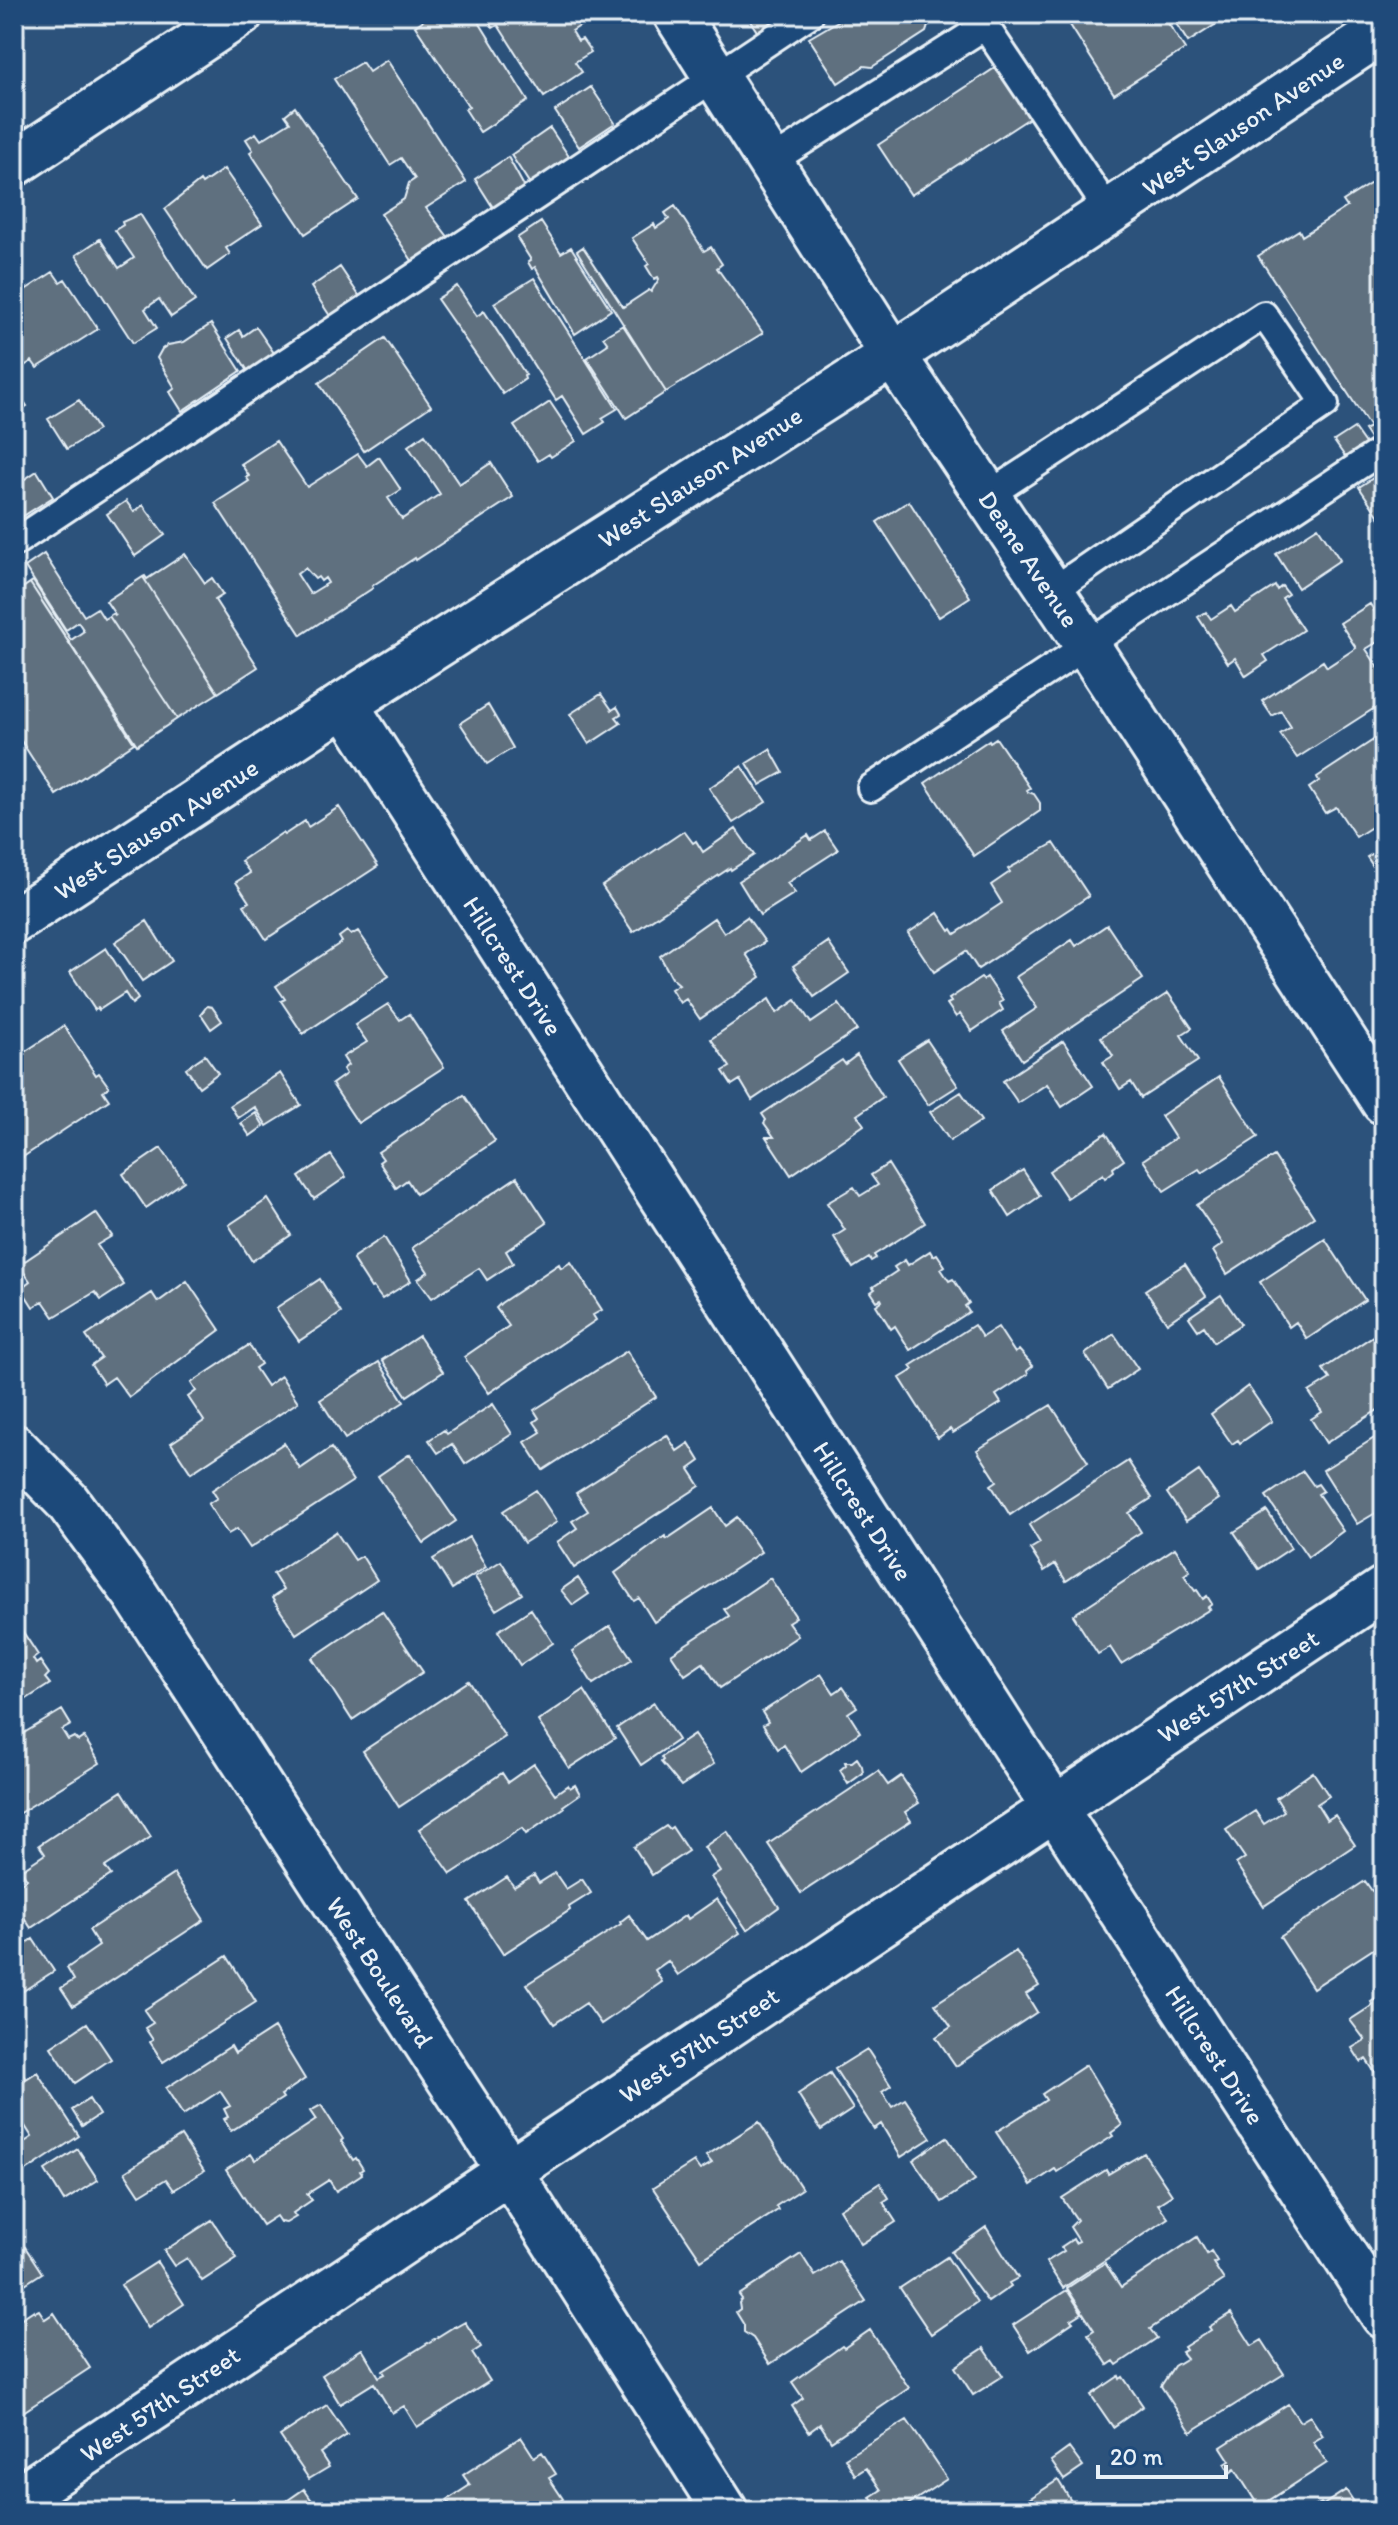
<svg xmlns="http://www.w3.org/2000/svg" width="1398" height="2525" font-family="Itim,sans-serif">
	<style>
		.building { fill: #5e707f; stroke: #e8f1f8; stroke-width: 2; fill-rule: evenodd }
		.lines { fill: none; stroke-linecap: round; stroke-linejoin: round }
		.service-casing { stroke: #e8f1f8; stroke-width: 32 }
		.minor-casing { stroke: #e8f1f8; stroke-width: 50 }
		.tertiary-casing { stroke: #e8f1f8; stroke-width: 50 }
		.primary-casing { stroke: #e8f1f8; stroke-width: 50 }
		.service { stroke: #1f4a7a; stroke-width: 26 }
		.minor { stroke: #1f4a7a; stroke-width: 44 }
		.tertiary { stroke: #1f4a7a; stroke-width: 44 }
		.primary { stroke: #1f4a7a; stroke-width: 44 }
		.labels { text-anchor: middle; stroke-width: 6; stroke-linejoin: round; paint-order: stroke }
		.street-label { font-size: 26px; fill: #e8f1f8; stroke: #1f4a7a }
	</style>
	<rect width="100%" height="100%" fill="#2c527b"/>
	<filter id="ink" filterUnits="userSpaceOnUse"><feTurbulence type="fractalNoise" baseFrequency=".0125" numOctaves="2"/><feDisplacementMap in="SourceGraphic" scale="16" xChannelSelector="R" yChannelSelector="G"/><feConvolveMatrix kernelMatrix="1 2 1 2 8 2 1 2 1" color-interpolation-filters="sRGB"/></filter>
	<g filter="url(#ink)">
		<path class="building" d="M433,14H474L528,101L480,132L465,109L469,107L415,26Z
			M490,14H581L586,22L572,31L578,41L582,39L591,52L575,62L582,72L544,97L498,25L493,28L488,20L492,17Z
			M746,14H787L758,33Z
			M850,14H953L945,19H940L928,26L926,32L872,67L864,66L838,83L809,38Z
			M1063,14H1125L1129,20L1138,14H1162L1185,49L1114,94Z
			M1170,14H1228L1229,16L1188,42Z
			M14,19L24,35L14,42Z
			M387,60L466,182L426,208L449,238L413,262L381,214L404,199L409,183L415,179L401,158L390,165L334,79L362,62L369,72Z
			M998,66L1031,117L911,195L878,145Z
			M591,87L615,123L579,147L555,111Z
			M295,107L358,199L305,234L250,152L253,150L246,139L256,133L261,140L290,122L285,115Z
			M550,128L570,158L530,184L511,155Z
			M508,157L525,188L494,209L475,179Z
			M224,169L262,224L226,248L230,254L207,270L165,209L200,181L202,184Z
			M1384,175V429L1370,439L1364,430L1370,427L1258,256L1299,230L1302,236L1347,207L1343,201Z
			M675,206L704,251L711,247L722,264L717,268L763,333L666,392L577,251L583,247L623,307L649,290L651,292L659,279L658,277L654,279L646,266L649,264L632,238L654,224L656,228L669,219L665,213Z
			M140,214L195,301L171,317L159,299L145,309L157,328L133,343L76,255L100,239L119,268L134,258L115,230L123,225L122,222Z
			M541,222L561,253L571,247L611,310L575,334L535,267L532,269L528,262L531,260L517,238Z
			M340,267L360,297L330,316L311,287Z
			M53,272L60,282L65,279L98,329L37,368L32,361L18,370L14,364V287L19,294Z
			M534,278L617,409L602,418L605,422L586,434L562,396L556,400L494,303Z
			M457,286L477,316L484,311L526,375L524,376L525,379L503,394L437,299Z
			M211,324L241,371L182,411L170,392L175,388L157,358L162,349L168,345L184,342Z
			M623,325L666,392L626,418L587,358L608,344L603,337Z
			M256,327L274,353L248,371L227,338L239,330L243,336Z
			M385,338L431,406L364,451L319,383Z
			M14,387L27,406L14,414Z
			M79,400L98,430L67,449L48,419Z
			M550,402L576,441L551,457L549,454L538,461L514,426Z
			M1354,428L1366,445L1346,458L1334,441Z
			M425,434L459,484L491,463L513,497L416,560L415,558L372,586L373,588L301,635L215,503L249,481L246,477L249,476L241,464L276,441L307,487L358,454L367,466L379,457L401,490L388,498L402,519L440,494L408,446ZM305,568L315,579L318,577L321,581L325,578L328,583L310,594L297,574Z
			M37,471L53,497L14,522V477L19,483Z
			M1384,471V524L1359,487Z
			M126,501L134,512L143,505L165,535L135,556L107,514Z
			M909,501L970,597L939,617L877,522Z
			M1318,527L1340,560L1298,588L1276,554Z
			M44,554L84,616L97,608L104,619L109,616L177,719L137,745L30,583L33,581L71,640L84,631L78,622L66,630L25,567Z
			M185,554L205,583L212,578L223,595L215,600L258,667L218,693L143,577L145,576L147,579Z
			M143,577L218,693L177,719L109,616L113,613L116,616L106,601Z
			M30,583L134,743L56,795L14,730V594Z
			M1275,586L1277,590L1282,586L1288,594L1282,598L1303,630L1264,655L1268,661L1246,676L1235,658L1228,663L1198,617L1206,612L1211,619L1231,606L1235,612Z
			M1370,604L1384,626V638L1366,649L1380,670L1384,668V702L1297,758L1280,734L1291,727L1281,711L1272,716L1262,701L1323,661L1327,667L1356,648L1340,623Z
			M601,694L612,710L617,707L621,714L616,717L621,723L589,744L570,714Z
			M488,705L513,748L487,764L460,723Z
			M1384,733V819L1356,837L1336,807L1325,813L1309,788L1319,781L1317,777Z
			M996,738L1030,788L1027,790L1028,792L1034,794L1040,803V811L974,856L925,783L989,740L990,742Z
			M770,749L783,772L760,785L747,763Z
			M742,766L766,802L733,823L709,788Z
			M339,807L378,866L266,939L244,905L249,902L236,882L250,873L241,861L282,833L284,835L305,821L308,827Z
			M736,829L754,855L731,870L730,868L633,932L602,886L684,831L693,843L696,841L703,852Z
			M825,831L838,850L787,883L795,893L760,915L739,881L808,835L811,840Z
			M1054,843L1089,896L978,969L966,951L934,972L908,933L938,913L950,931L952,929L955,934L1002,903L991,885L1010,872L1008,869Z
			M1384,847V883L1367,857Z
			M747,917L765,942L746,954L761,977L700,1019L686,999L680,1003L671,989L679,984L672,978L660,956L714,918L724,933Z
			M147,921L172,961L142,981L115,942Z
			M1107,925L1143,979L1022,1060L1003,1031L1037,1008L1016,977L1072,940L1076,946Z
			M347,931L351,935L358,931L389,976L303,1034L281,1001L285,999L276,986L342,942L339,937Z
			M828,942L849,973L814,997L793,966Z
			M106,948L138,999L132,1004L125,993L99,1010L98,1008L95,1010L70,972Z
			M987,977L1003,1001L999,1003L1003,1010L972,1031L960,1014L956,1017L947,1004L951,1002L949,999L981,978L983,980Z
			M1168,993L1192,1028L1181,1035L1198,1061L1141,1098L1131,1082L1120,1089L1103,1062L1113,1056L1101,1037Z
			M769,999L777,1013L796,1000L811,1023L839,1004L857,1030L752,1100L740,1080L732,1085L723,1071L730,1067L711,1039Z
			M388,1004L400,1020L409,1014L444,1067L358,1123L332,1084L346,1074L343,1069L348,1065L343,1057L367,1042L355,1025Z
			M207,1006L212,1007L222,1021L211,1029L201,1014Z
			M64,1026L96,1075L99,1073L109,1087L103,1091L109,1100L14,1163V1059Z
			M927,1040L958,1086L928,1105L898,1059Z
			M1063,1041L1093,1086L1062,1107L1047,1084L1018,1103L1003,1081Z
			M205,1055L218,1073L199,1087L186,1068Z
			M857,1055L883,1097L857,1115L864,1125L791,1175L766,1137H774L764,1123L766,1120L762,1114L842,1060L845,1064Z
			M280,1073L301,1105L267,1126L255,1107L238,1118L230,1105Z
			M1219,1077L1258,1137L1202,1173L1199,1169L1164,1191L1143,1160L1175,1138L1161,1116Z
			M961,1092L981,1121L950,1141L930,1112Z
			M464,1095L495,1141L416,1194L407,1180L396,1188L379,1162L383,1159L378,1152Z
			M256,1113L264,1126L250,1136L241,1123Z
			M1106,1133L1124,1160L1113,1168L1114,1171L1105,1178L1103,1174L1067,1198L1049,1171Z
			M161,1148L184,1181L146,1208L123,1174Z
			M331,1155L346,1177L314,1199L299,1177Z
			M1274,1156L1314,1217L1227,1274L1213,1251L1223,1244L1197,1205Z
			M888,1164L925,1223L874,1255L876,1258L871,1261L869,1258L853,1268L834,1237L845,1230L827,1203L854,1187L860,1196L878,1185L871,1175Z
			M1023,1170L1040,1196L1010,1217L993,1190Z
			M517,1177L547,1223L506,1251L513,1263L487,1280L479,1268L432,1298L418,1279L428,1272L412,1248Z
			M268,1199L291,1235L252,1261L229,1225Z
			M96,1213L112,1236L97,1245L124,1285L101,1300L95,1292L54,1317L43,1301L33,1307L21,1288L30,1281L19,1265Z
			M384,1237L411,1281L382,1299L373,1287L371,1288L353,1260L354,1257Z
			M1325,1239L1365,1300L1307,1339L1296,1322L1289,1327L1260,1282Z
			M930,1251L933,1256L937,1254L945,1266L941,1269L949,1281L953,1279L969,1303L965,1306L969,1312L910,1350L895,1326L891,1329L876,1305L882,1301L881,1299L877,1301L871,1292L875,1289L873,1287L897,1271L894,1267L905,1260L908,1265Z
			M571,1262L602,1310L593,1315L596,1320L489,1393L464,1357L509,1326L496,1308L501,1303L559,1264L561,1268Z
			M1185,1264L1206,1296L1167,1323L1145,1290Z
			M320,1279L341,1313L299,1341L276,1308Z
			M187,1281L220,1330L129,1397L114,1377L104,1384L91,1365L101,1358L86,1336L152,1293L158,1302Z
			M1221,1295L1241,1324L1214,1342L1204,1326L1198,1330L1189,1317Z
			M974,1325L982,1337L998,1327L1015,1353L1019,1350L1033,1366L1027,1371L1028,1374L996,1395L1001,1403L953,1433L950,1429L938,1438L900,1378L913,1370L910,1366Z
			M1114,1334L1138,1369L1108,1389L1085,1354Z
			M1376,1334L1384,1346V1406L1326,1443L1311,1419L1322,1412L1309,1392L1330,1379L1323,1369Z
			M419,1336L443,1372L407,1396L382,1360Z
			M249,1345L261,1364L255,1368L267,1386L281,1376L298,1402L191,1473L171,1443L204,1421L188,1397L196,1391L191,1383Z
			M627,1351L656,1397L543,1470L525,1442L541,1432L534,1422L539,1418L534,1410Z
			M379,1362L404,1402L345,1439L320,1400Z
			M1248,1386L1272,1421L1240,1443L1238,1440L1232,1444L1211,1414Z
			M493,1404L512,1434L465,1464L452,1444L438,1453L429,1440L444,1430L447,1434Z
			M1051,1405L1088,1462L1010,1515L991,1485L997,1481L977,1450Z
			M1384,1432V1508L1357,1524L1323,1470Z
			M667,1435L677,1451L689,1443L700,1461L689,1469L700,1486L574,1568L557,1542L577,1528L572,1521L588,1511L576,1493Z
			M284,1443L300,1469L331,1448L353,1481L250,1548L237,1529L228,1534L208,1504L217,1498L212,1490Z
			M410,1454L456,1521L424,1543L378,1476Z
			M1128,1461L1152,1498L1129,1513L1141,1532L1066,1581L1055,1564L1044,1571L1030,1549L1040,1543L1029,1525Z
			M1199,1471L1219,1499L1186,1521L1167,1493Z
			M1303,1471L1314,1486L1318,1484L1323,1491L1318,1494L1343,1531L1308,1557L1266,1496Z
			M536,1490L557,1522L524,1543L503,1511Z
			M713,1508L725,1526L737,1517L761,1552L654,1622L639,1598L634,1601L615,1573L665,1536L667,1539Z
			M1267,1511L1291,1548L1259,1569L1234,1532Z
			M336,1532L355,1560L362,1556L377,1580L296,1634L272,1598L283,1590L273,1574Z
			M469,1537L486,1567L452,1589L433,1559Z
			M1175,1548L1190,1571L1184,1575L1195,1591L1197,1590L1203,1599L1207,1596L1212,1604L1208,1607L1210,1609L1121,1664L1110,1647L1098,1654L1073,1615Z
			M501,1561L522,1594L496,1610L475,1577Z
			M578,1578L589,1594L573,1605L561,1590Z
			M770,1578L796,1617L788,1622L798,1636L720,1688L703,1663L685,1675L671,1654L729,1616L724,1609Z
			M531,1609L553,1643L520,1665L498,1631Z
			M382,1611L423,1672L352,1720L312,1658Z
			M14,1624L18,1631L21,1629L38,1655L33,1659L36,1664L40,1661L49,1674L45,1678L50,1684L14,1707Z
			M610,1626L632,1659L593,1684L572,1651Z
			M821,1674L834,1693L843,1687L857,1707L848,1713L860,1732L801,1772L784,1745L778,1749L763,1725L768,1722L762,1712Z
			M469,1681L505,1737L399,1807L363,1751Z
			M584,1690L615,1738L569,1768L538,1721Z
			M654,1703L678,1740L641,1765L617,1728Z
			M62,1710L71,1725L62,1730L68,1740L74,1737L78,1741L84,1737L100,1763L18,1814L14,1808V1739Z
			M694,1735L714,1764L681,1786L661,1762L663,1760L661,1757Z
			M857,1758L862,1766L863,1773L848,1784L840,1770L846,1765L845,1762H852Z
			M534,1764L555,1794L568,1785L570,1788L575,1785L580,1794L563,1806L564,1808L526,1834L522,1828L451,1874L419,1829L502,1773L508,1782Z
			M878,1771L888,1785L901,1776L919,1803L905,1812L911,1821L801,1893L768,1844Z
			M1313,1772L1329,1796L1317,1804L1327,1820L1335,1815L1355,1845L1264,1906L1236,1864L1245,1858L1226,1830L1255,1811L1264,1824L1284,1811L1276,1798Z
			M122,1791L151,1837L105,1867L111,1875L31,1928L14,1902V1887L27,1879L21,1870L45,1854L39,1845Z
			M666,1826L669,1829L672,1827L688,1851L652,1875L634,1847Z
			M727,1831L779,1907L747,1930L711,1877L720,1871L704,1847Z
			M555,1873L566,1889L582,1879L591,1893L569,1907L570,1910L503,1954L469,1902L507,1877L514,1887L534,1875L539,1883Z
			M174,1874L204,1920L73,2006L61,1988L74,1980L67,1968L99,1946L89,1930Z
			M1365,1881L1372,1891L1377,1888L1384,1898V1942L1313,1988L1280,1937Z
			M717,1899L740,1933L678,1975L668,1961L655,1970L662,1982L601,2024L586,2003L554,2024L527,1984L621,1924L620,1922L629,1915L647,1941L686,1915L688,1919Z
			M33,1939L54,1971L14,1997V1952Z
			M1016,1951L1039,1986L1026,1994L1037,2012L956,2066L936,2037L951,2027L935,2004Z
			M227,1956L256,2002L163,2062L150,2042L153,2040L145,2028L153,2023L144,2010Z
			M1384,1993V2073L1378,2077L1366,2059L1361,2062L1352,2048L1365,2040L1350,2020L1373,2005L1371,2002Z
			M87,2023L111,2059L75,2083L51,2047Z
			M274,2028L305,2079L281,2095L283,2098L231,2131L224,2119L228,2117L224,2109L230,2106L220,2091L183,2115L166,2088L231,2046L235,2053Z
			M867,2049L891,2086L882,2092L892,2107L905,2099L931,2138L901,2157L881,2124L874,2129L835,2069Z
			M1086,2065L1122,2125L1111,2133L1113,2136L1057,2172L1055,2169L1031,2185L996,2132L1046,2100L1042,2094Z
			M18,2066L25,2078L14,2085V2069Z
			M37,2072L79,2136L14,2179V2149L32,2137L14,2109V2087Z
			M830,2073L853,2109L821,2130L798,2094Z
			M89,2099L99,2115L82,2126L72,2110Z
			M321,2105L343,2139L341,2141L353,2160L356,2158L363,2169L360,2171L362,2174L336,2191L329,2180L307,2194L312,2200L293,2213L296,2217L286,2223L280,2222L276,2216L262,2225L226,2170L251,2154L255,2160L316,2120L310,2111Z
			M759,2122L802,2189L776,2206L778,2210L701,2260L653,2188L694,2162L700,2170L712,2163L706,2156Z
			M181,2136L204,2171L174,2190L166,2179L140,2195L125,2172Z
			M947,2137L975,2180L942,2202L913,2160Z
			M78,2149L98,2180L64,2201L45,2170Z
			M1144,2153L1172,2195L1158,2204L1168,2218L1063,2288L1046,2262L1064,2251L1061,2247L1073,2239L1075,2243L1079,2241L1070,2227L1077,2220L1062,2198L1106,2170L1108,2174Z
			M880,2183L889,2198L883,2202L896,2222L861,2244L839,2209Z
			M212,2220L237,2258L202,2281L187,2258L174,2266L164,2251Z
			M986,2227L1018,2278L1009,2283L1011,2286L988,2302L951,2252Z
			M14,2230L23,2245L19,2248L21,2250L25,2247L42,2273L14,2291Z
			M1197,2237L1207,2254L1211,2251L1217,2261L1213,2263L1224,2280L1150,2329L1157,2338L1117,2365L1114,2361L1108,2365L1088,2334L1094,2330L1067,2288L1105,2263L1121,2287Z
			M801,2254L815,2276L839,2261L866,2301L770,2364L753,2338L744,2332V2325L736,2312L740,2309L739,2303L742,2299L739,2295Z
			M947,2257L977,2302L931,2334L900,2288Z
			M157,2262L184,2304L148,2328L121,2285Z
			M1067,2290L1082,2313L1071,2320L1073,2322L1030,2351L1013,2325Z
			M34,2310L35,2312L39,2310L45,2319L54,2313L90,2368L14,2418V2323Z
			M1231,2313L1252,2346L1262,2340L1284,2374L1191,2432L1161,2386L1174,2366L1187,2358L1182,2352L1186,2350L1184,2347L1211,2330L1209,2327Z
			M465,2322L481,2347L472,2353L490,2381L417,2427L404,2406L392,2413L374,2383L340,2404L322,2375L362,2349L379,2377L385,2374L383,2371L455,2326L456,2327Z
			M870,2330L909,2388L831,2441L820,2424L809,2432L792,2406L803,2398L792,2382L842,2346L844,2348Z
			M984,2348L1003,2376L973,2395L955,2367Z
			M1119,2376L1120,2379L1123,2377L1143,2406L1113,2427L1091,2395Z
			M1288,2404L1300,2422L1310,2416L1323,2436L1313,2442L1327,2463L1259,2507L1235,2469L1230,2473L1225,2464L1230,2461L1221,2447Z
			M327,2405L347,2435L320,2453L329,2467L309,2479L280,2436Z
			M907,2420L947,2479L898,2511H879L870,2497L881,2490L866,2468L855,2475L845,2458Z
			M521,2437L534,2457L542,2452L556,2474L549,2478L563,2499L544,2511H454L447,2500L470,2485L463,2475Z
			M1069,2448L1083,2467L1064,2480L1051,2461Z
			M1058,2480L1077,2511H1032L1026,2501Z
			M304,2489L319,2511H276L275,2509Z
			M1346,2490L1360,2511H1308L1321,2503L1323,2505Z
			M232,2498L241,2511H212Z"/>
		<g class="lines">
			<g class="service-casing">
				<path id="service" d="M770,162L985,26L1110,213
					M987,496L1264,315L1325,404L1051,592
					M14,543L810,14
					M871,788L1384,449"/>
			</g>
			<g class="minor-casing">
				<path id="minor" d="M676,14L893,355L1087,645L1384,1102
					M14,164L240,14
					M345,704L1013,1744L1384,2316
					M14,2501L1384,1589"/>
			</g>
			<g class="tertiary-casing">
				<path id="tertiary" d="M14,1447L67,1501L136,1595L509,2171L725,2511"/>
			</g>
			<g class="primary-casing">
				<path id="primary" d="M14,921L345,704L893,355L1384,30"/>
			</g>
			<use href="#service" class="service"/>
			<use href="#minor" class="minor"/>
			<use href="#tertiary" class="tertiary"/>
			<use href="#primary" class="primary"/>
		</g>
	</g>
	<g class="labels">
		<g class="street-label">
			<text transform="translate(1243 124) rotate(-34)" y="9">West Slauson Avenue</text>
			<text transform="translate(700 477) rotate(-33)" y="9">West Slauson Avenue</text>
			<text transform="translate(1029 559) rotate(56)" y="9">Deane Avenue</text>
			<text transform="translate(156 829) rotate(-33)" y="9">West Slauson Avenue</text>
			<text transform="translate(513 966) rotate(57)" y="9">Hillcrest Drive</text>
			<text transform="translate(863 1511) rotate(57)" y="9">Hillcrest Drive</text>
			<text transform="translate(1238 1686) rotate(-33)" y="9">West 57th Street</text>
			<text transform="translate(380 1972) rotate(57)" y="9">West Boulevard</text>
			<text transform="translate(699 2045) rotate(-34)" y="9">West 57th Street</text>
			<text transform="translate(1215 2055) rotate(57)" y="9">Hillcrest Drive</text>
			<text transform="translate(160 2404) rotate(-34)" y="9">West 57th Street</text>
		</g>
	</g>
	<rect width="1398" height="2525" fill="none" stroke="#1f4a7a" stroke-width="48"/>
	<rect x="24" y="24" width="1350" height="2477" fill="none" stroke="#e8f1f8" stroke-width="3" filter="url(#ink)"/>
	<path d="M1098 2465v12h128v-12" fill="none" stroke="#e8f1f8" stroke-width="4"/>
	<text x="1110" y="2465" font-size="24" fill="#e8f1f8" stroke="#1f4a7a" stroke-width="6" paint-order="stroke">20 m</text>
</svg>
